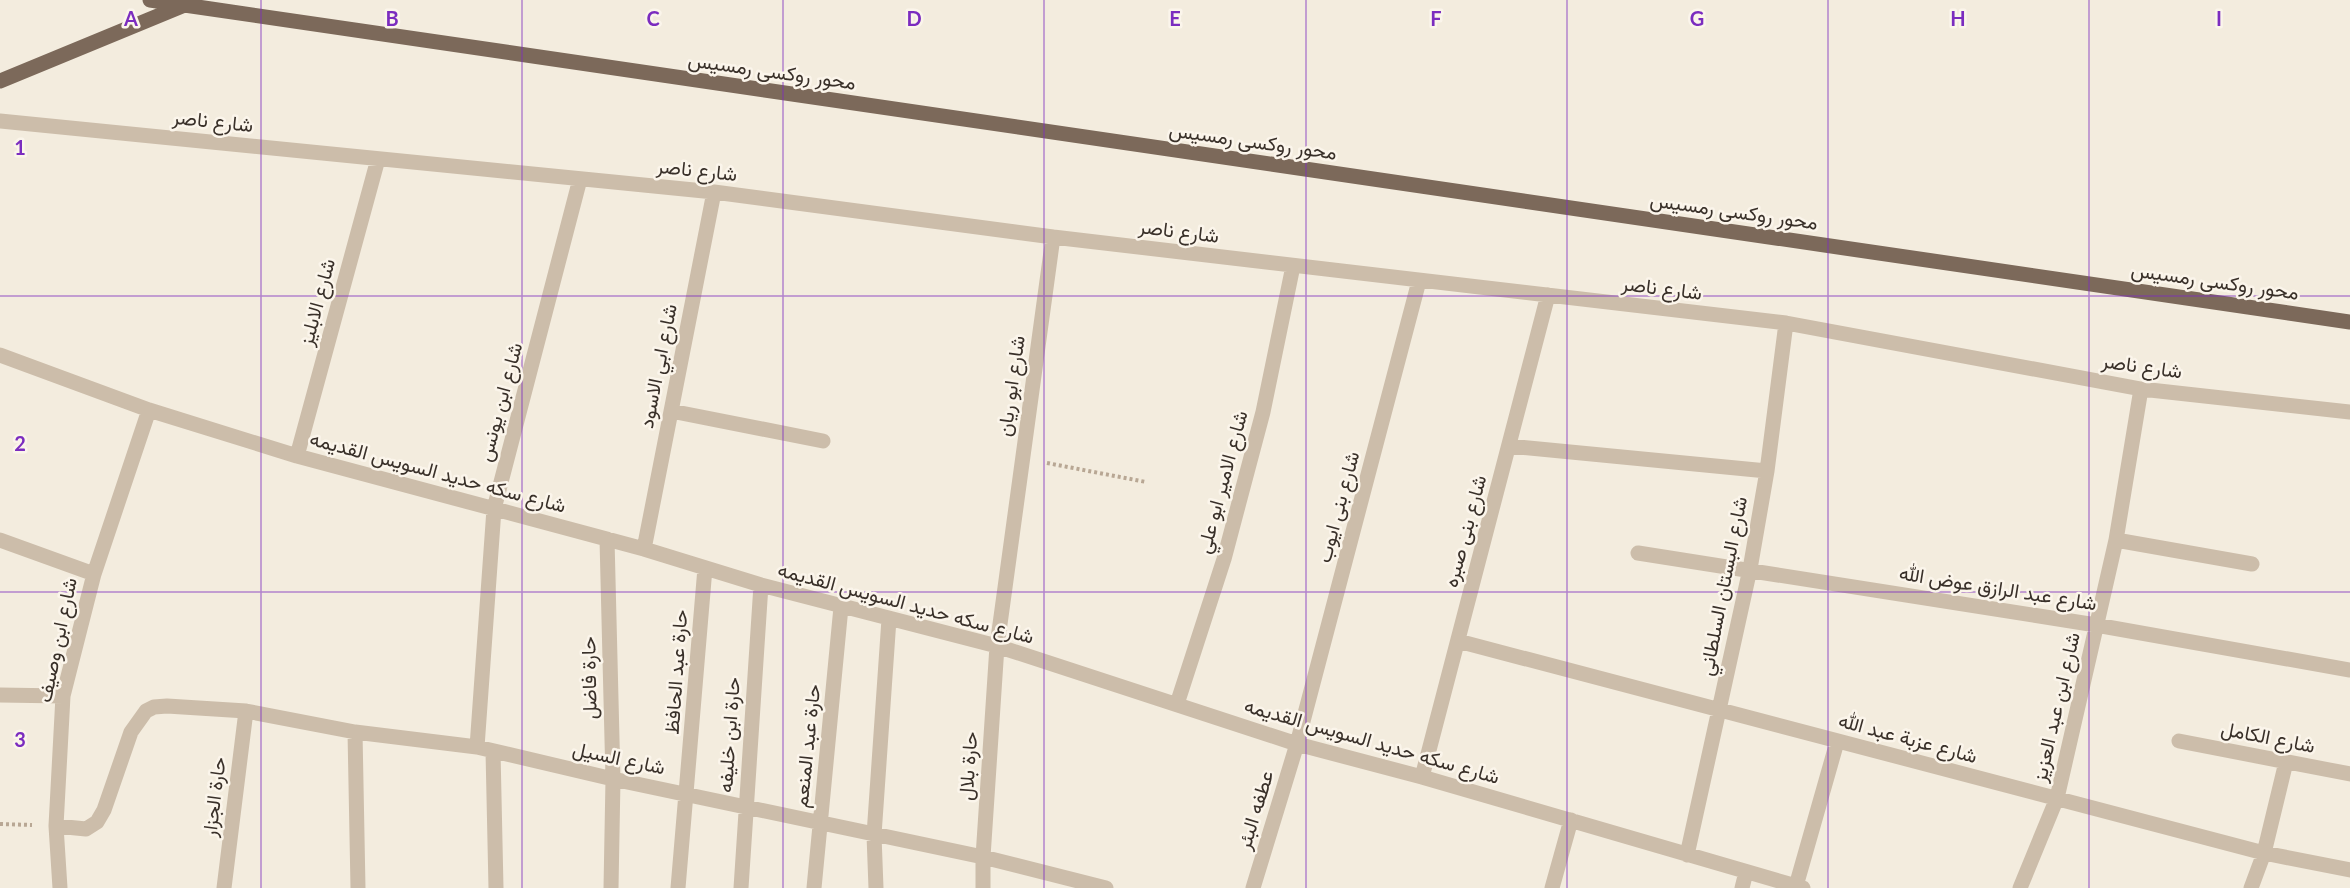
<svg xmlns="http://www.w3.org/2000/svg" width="2350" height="888" font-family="Lato,Vazirmatn,sans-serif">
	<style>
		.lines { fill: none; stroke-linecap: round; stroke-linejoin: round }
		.path { stroke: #b8a794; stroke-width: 4; stroke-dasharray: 3 3; stroke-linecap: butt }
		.street { stroke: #ccbdaa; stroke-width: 15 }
		.primary { stroke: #7c695a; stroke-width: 15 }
		.grid { fill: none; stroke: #7b2cbf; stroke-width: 1.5; stroke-opacity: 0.55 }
		.labels { text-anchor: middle; stroke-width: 5; stroke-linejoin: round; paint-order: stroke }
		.street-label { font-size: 20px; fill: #393029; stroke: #fbf5eb }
		.grid-label { font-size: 20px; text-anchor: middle; font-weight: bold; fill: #7b2cbf; stroke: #fbf5eb; stroke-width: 5; stroke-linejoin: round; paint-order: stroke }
	</style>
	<rect width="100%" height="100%" fill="#f3ecde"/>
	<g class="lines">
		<path class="path" d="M1047,463L1146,482
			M0,824L32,825"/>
		<path class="street" d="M0,121L714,192L1053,237L1786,323L2141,389L2350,412
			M0,355L149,410L297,456L644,549L761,585L997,646L1297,744L1422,777L1803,888
			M671,411L823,441
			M1509,446L1767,471
			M297,456L378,159
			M607,539L613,779L611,888
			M0,540L94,574
			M2116,540L2252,564
			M644,549L714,192
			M1638,553L2096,625L2350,670
			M1458,641L2264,853L2350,870
			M0,695L63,696
			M1177,704L1224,559L1263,412L1293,266
			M355,732L358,888
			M2179,741L2350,774
			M477,747L494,509L580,179
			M493,751L496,888
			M1422,777L1548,295
			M56,826L86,829L97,822L104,810L131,732L146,711L154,707L167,706L246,711L355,732L477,747L613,779L983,857L1106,888
			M1687,855L1750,569L1767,471L1786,323
			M1796,886L1837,742
			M60,888L56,826L63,696L94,574L149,410
			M224,888L246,711
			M678,888L705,568
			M741,888L761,585
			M814,888L841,607
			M876,888L874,835L889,619
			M983,888V857L997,646L1053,237
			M1253,888L1297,744L1419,281
			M1552,888L1571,820
			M1742,888L1746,872
			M2020,888L2057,798L2116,540L2141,389
			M2251,888L2264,853L2286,762"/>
		<path class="primary" d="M150,0L2350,322
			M0,81L182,6"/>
	</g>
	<path class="grid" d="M261,0V888M522,0V888M783,0V888M1044,0V888M1306,0V888M1567,0V888M1828,0V888M2089,0V888M0,296H2350M0,592H2350"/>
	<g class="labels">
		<g class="street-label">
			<text transform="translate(772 71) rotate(8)" y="7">محور روكسى رمسيس</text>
			<text transform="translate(213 121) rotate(6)" y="7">شارع ناصر</text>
			<text transform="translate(1253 141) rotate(8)" y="7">محور روكسى رمسيس</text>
			<text transform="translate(697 170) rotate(6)" y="7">شارع ناصر</text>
			<text transform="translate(1734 211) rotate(8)" y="7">محور روكسى رمسيس</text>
			<text transform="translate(1179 231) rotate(7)" y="7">شارع ناصر</text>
			<text transform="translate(2215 281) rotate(8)" y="7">محور روكسى رمسيس</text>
			<text transform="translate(1662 288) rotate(7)" y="7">شارع ناصر</text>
			<text transform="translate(317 302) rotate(-75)" y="7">شارع الابليز</text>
			<text transform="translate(658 366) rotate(-79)" y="7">شارع ابي الاسود</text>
			<text transform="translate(2142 366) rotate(8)" y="7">شارع ناصر</text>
			<text transform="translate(1011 386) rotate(-82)" y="7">شارع ابو ريان</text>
			<text transform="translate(500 402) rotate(-75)" y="7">شارع ابن يونس</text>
			<text transform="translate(438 472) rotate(15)" y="7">شارع سكه حديد السويس القديمه</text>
			<text transform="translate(1222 482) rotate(-75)" y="7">شارع الامير ابو علي</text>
			<text transform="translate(1338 507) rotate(-75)" y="7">شارع بنى ايوب</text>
			<text transform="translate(1465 531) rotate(-75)" y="7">شارع بنى صبره</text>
			<text transform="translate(1723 586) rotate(-79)" y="7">شارع البستان السلطاني</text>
			<text transform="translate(1998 588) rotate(9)" y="7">شارع عبد الرازق عوض الله</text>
			<text transform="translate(906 603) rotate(15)" y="7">شارع سكه حديد السويس القديمه</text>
			<text transform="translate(57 640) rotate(-78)" y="7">شارع ابن وصيف</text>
			<text transform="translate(676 672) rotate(-86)" y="7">حارة عبد الحافظ</text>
			<text transform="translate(589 678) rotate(-91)" y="7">حارة فاضل</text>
			<text transform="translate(2056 707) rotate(-77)" y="7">شارع ابن عبد العزيز</text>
			<text transform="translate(729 735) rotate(-86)" y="7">حارة ابن خليفه</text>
			<text transform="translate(2268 737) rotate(11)" y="7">شارع الكامل</text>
			<text transform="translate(1908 738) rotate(15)" y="7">شارع عزبة عبد الله</text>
			<text transform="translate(1372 741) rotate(16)" y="7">شارع سكه حديد السويس القديمه</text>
			<text transform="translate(807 746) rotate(-84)" y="7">حارة عبد المنعم</text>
			<text transform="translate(619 758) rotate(12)" y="7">شارع السيل</text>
			<text transform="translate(968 766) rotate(-86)" y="7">حارة بلال</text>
			<text transform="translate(214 797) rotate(-83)" y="7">حارة الجزار</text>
			<text transform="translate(1255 810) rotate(-73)" y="7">عطفه البئر</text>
		</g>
	</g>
	<g class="grid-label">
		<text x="131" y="26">A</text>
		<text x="392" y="26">B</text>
		<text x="653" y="26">C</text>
		<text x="914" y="26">D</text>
		<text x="1175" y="26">E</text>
		<text x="1436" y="26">F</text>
		<text x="1697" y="26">G</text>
		<text x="1958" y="26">H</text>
		<text x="2219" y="26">I</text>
		<text x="20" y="155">1</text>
		<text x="20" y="451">2</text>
		<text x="20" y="747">3</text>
	</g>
</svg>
